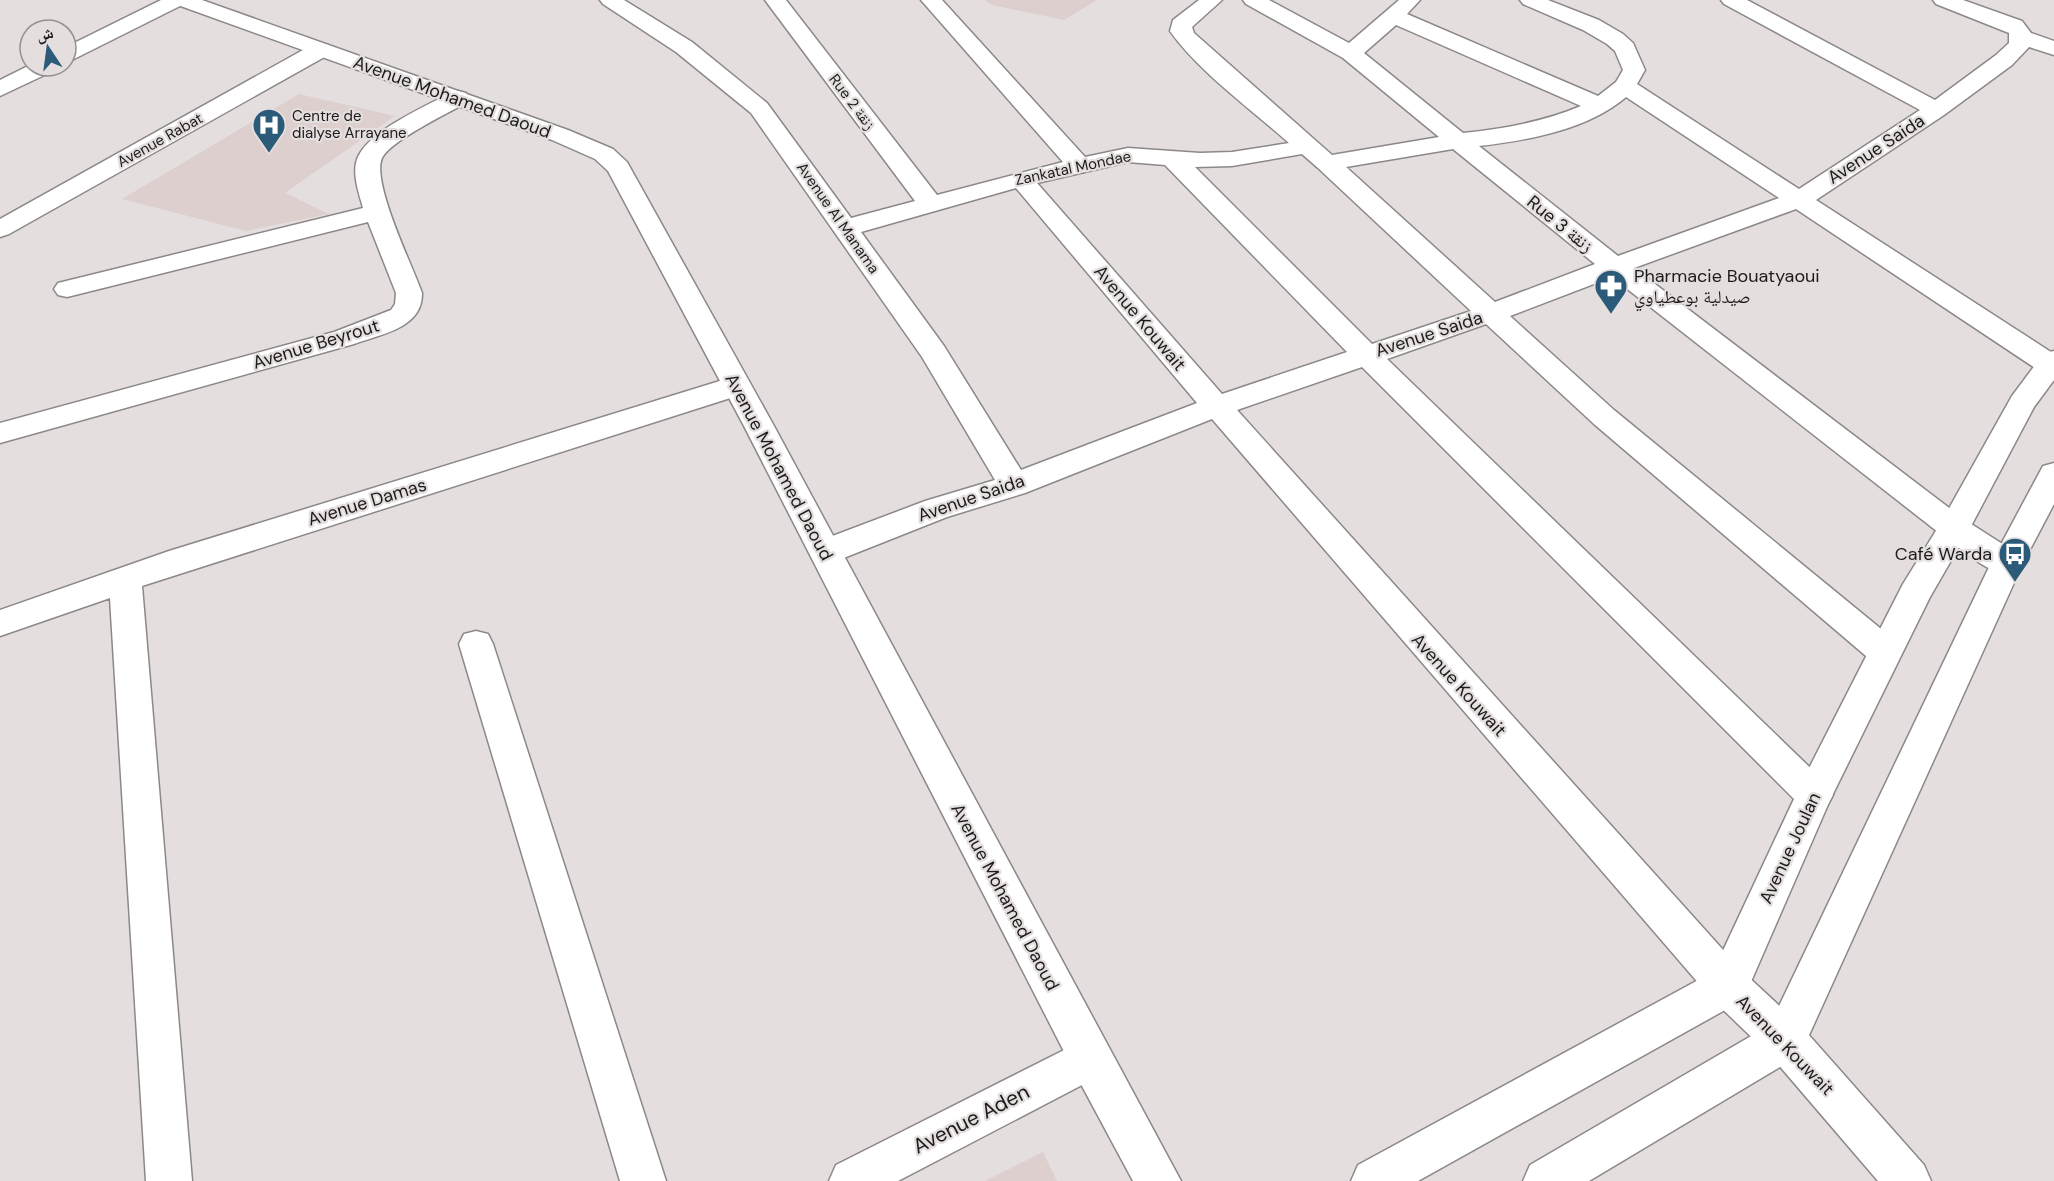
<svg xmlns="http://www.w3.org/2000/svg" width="2054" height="1181" font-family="'DM Sans','Noto Naskh Arabic',sans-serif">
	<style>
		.built { fill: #ddcfce }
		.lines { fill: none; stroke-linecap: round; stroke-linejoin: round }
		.street-casing { stroke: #8d8888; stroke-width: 3 }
		.secondary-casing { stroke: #8d8888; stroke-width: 3 }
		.street { fill: #fff; fill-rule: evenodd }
		.secondary { fill: #fff; fill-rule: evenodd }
		.labels { text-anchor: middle; stroke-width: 4.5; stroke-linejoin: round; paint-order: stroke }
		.far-street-label { font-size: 15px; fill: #1c1a1a; stroke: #e4dfde }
		.far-poi-label { font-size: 15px; fill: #1c1a1a; stroke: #e4dfde; text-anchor: start }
		.street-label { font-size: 18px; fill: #1c1a1a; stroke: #e4dfde }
		.poi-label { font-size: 18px; fill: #1c1a1a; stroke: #e4dfde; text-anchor: start }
		.near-street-label { font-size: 21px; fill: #1c1a1a; stroke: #e4dfde }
	</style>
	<rect width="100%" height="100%" fill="#e4dfde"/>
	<path class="built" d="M985,0H1097L1064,20L992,5Z
		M299,94L395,116L285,193L329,214L246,231L122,199Z
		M1043,1152L1057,1181H985Z"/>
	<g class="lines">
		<g class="street-casing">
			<path id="street" d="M161,0H187L184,4L66,63V47Z
				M600,0H624L692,42L767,103L851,218L915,201L765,0H786L937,195L1063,162L921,0H942L1085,157L1128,148L1200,153L1232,152L1289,143C1252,110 1198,71 1170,31L1173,20L1199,0H1222L1192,27L1194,33L1332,155L1439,137L1343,58L1246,4L1243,0H1269L1349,43L1399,0H1420L1407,14L1598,96L1616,82L1623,70L1615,51L1607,44L1583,30L1523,4L1520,0H1548L1599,20L1623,34L1633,43L1645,70L1637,84L1799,189L1920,110L1724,4L1721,0H1747L1935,100L1996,55L2009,43V33L1936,4L1933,0H1963L2022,21L2031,33L2054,41V55L2029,47L2012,65L1944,115L1816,200L2054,354V376L2044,374L1796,209L1634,268L1965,520L2018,554L2023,563L2018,572C1992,580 1964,550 1943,536L1612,277L1510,316L1614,410L1897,642L1902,652L1897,662L1885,666L1873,662L1594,424L1486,324L1387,359L1827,784L1833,795L1827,806L1814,811L1801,806L1362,367L1237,410L1743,972L1800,1025L1924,1165L1931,1181H1878L1770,1055L1713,1000L1212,419L1025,493L947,517L836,561L825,564L814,561L809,552L814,543L925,501L995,480L922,357L751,113L676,52L603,4ZM1396,25L1581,106C1543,122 1504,129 1463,133L1364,53ZM1626,97L1779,198L1618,256L1479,146C1529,140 1587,130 1626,97ZM1453,149L1595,264L1495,302L1346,167ZM1302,154L1318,168L1471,311L1372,344L1195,167L1232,166ZM1128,162L1165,165L1347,352L1222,394L1037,183ZM1016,188L1197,403L1021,470L944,346L861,232Z
				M320,43L328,45L331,50L328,55L9,234L0,237V219L312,45Z
				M30,65L56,66L53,71L0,96V80Z
				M458,91L466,93L469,98L466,103C448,113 390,141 382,158C371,182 413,267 422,293C423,328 381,334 354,344L0,443V423L334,332L391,310L395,304L396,293L368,222L67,297L58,295L54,289L58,283L363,208C359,193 351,172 358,157C370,130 425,107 450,93Z
				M736,376L746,379L750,386L746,393L142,586L192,1181H146L110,598L0,636V610L169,551Z
				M476,631L488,634L493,644L666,1181H620L459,644L464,634Z
				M1090,1037L1105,1043L1111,1058L1105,1073L898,1181H829L836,1165Z"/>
		</g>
		<g class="secondary-casing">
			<path id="secondary" d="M172,0H202L568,130L613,149L627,162L774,426L1181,1181H1133L1075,1073L744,426L608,171L595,159L552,140L175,4Z
				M2054,351V380L2034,407L1970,528L1930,597L1830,800L1743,1000L1418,1181H1351L1358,1165L1713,972L1801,784L1903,584L1942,521L2012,396L2044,353Z
				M2054,463V504L2023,563L1800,1055L1589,1181H1523L1530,1165L1770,1025L1991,563L2043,466Z"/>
		</g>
		<use href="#street" class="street"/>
		<use href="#secondary" class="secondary"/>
	</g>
	<defs>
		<g id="hospital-pin" transform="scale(1.725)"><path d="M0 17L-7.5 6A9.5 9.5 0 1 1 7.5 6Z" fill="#2c5a79" stroke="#e4dfde"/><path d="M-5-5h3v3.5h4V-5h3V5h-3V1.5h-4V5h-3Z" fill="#fff"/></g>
		<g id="pharmacy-pin" transform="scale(1.725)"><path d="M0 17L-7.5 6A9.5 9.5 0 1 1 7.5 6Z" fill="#2c5a79" stroke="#e4dfde"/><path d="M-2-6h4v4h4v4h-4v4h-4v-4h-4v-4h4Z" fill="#fff"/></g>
		<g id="bus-pin" transform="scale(1.725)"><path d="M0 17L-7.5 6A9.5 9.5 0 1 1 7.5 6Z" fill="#2c5a79" stroke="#e4dfde"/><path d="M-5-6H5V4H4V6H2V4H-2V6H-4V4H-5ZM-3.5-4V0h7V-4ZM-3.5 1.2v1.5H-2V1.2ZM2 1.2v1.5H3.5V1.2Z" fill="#fff"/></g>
	</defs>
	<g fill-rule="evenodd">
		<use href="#hospital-pin" x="269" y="125"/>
		<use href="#pharmacy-pin" x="1611" y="286"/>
		<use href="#bus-pin" x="2015" y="554"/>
	</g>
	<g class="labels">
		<g class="far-street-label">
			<text transform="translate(852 102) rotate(53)" y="5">Rue 2 زنقة</text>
			<text transform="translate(160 140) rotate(-29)" y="5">Avenue Rabat</text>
			<text transform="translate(1073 168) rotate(-12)" y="5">Zankatal Mondae</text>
			<text transform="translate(838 218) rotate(55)" y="5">Avenue Al Manama</text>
		</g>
		<g class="far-poi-label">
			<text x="292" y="121">Centre de<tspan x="292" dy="17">dialyse Arrayane</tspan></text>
		</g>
		<g class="street-label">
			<text transform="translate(452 97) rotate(20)" y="6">Avenue Mohamed Daoud</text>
			<text transform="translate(1876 149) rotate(-33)" y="6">Avenue Saida</text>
			<text transform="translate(1560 224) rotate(39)" y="6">Rue 3 زنقة</text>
			<text transform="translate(1140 318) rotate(50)" y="6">Avenue Kouwait</text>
			<text transform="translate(1429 334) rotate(-18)" y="6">Avenue Saida</text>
			<text transform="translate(316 344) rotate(-17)" y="6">Avenue Beyrout</text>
			<text transform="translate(779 467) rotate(62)" y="6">Avenue Mohamed Daoud</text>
			<text transform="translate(971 498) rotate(-19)" y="6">Avenue Saida</text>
			<text transform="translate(367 502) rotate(-17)" y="6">Avenue Damas</text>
			<text transform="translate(1459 685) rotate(48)" y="6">Avenue Kouwait</text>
			<text transform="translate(1790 848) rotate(-65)" y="6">Avenue Joulan</text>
			<text transform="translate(1005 897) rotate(62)" y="6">Avenue Mohamed Daoud</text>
			<text transform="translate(1785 1045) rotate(46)" y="6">Avenue Kouwait</text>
		</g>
		<g class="poi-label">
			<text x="1634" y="282">Pharmacie Bouatyaoui<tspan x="1634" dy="21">صيدلية بوعطياوي</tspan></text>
			<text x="1992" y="560" text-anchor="end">Café Warda</text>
		</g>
		<g class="near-street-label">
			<text transform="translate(971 1119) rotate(-27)" y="7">Avenue Aden</text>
		</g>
	</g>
	<g transform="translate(48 48) rotate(347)"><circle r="28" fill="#e4dfde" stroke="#949090" stroke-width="1.5"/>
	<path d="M0-4.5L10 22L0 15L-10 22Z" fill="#2c5a79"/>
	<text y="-9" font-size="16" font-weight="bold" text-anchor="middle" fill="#1c1a1a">ش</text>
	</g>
</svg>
